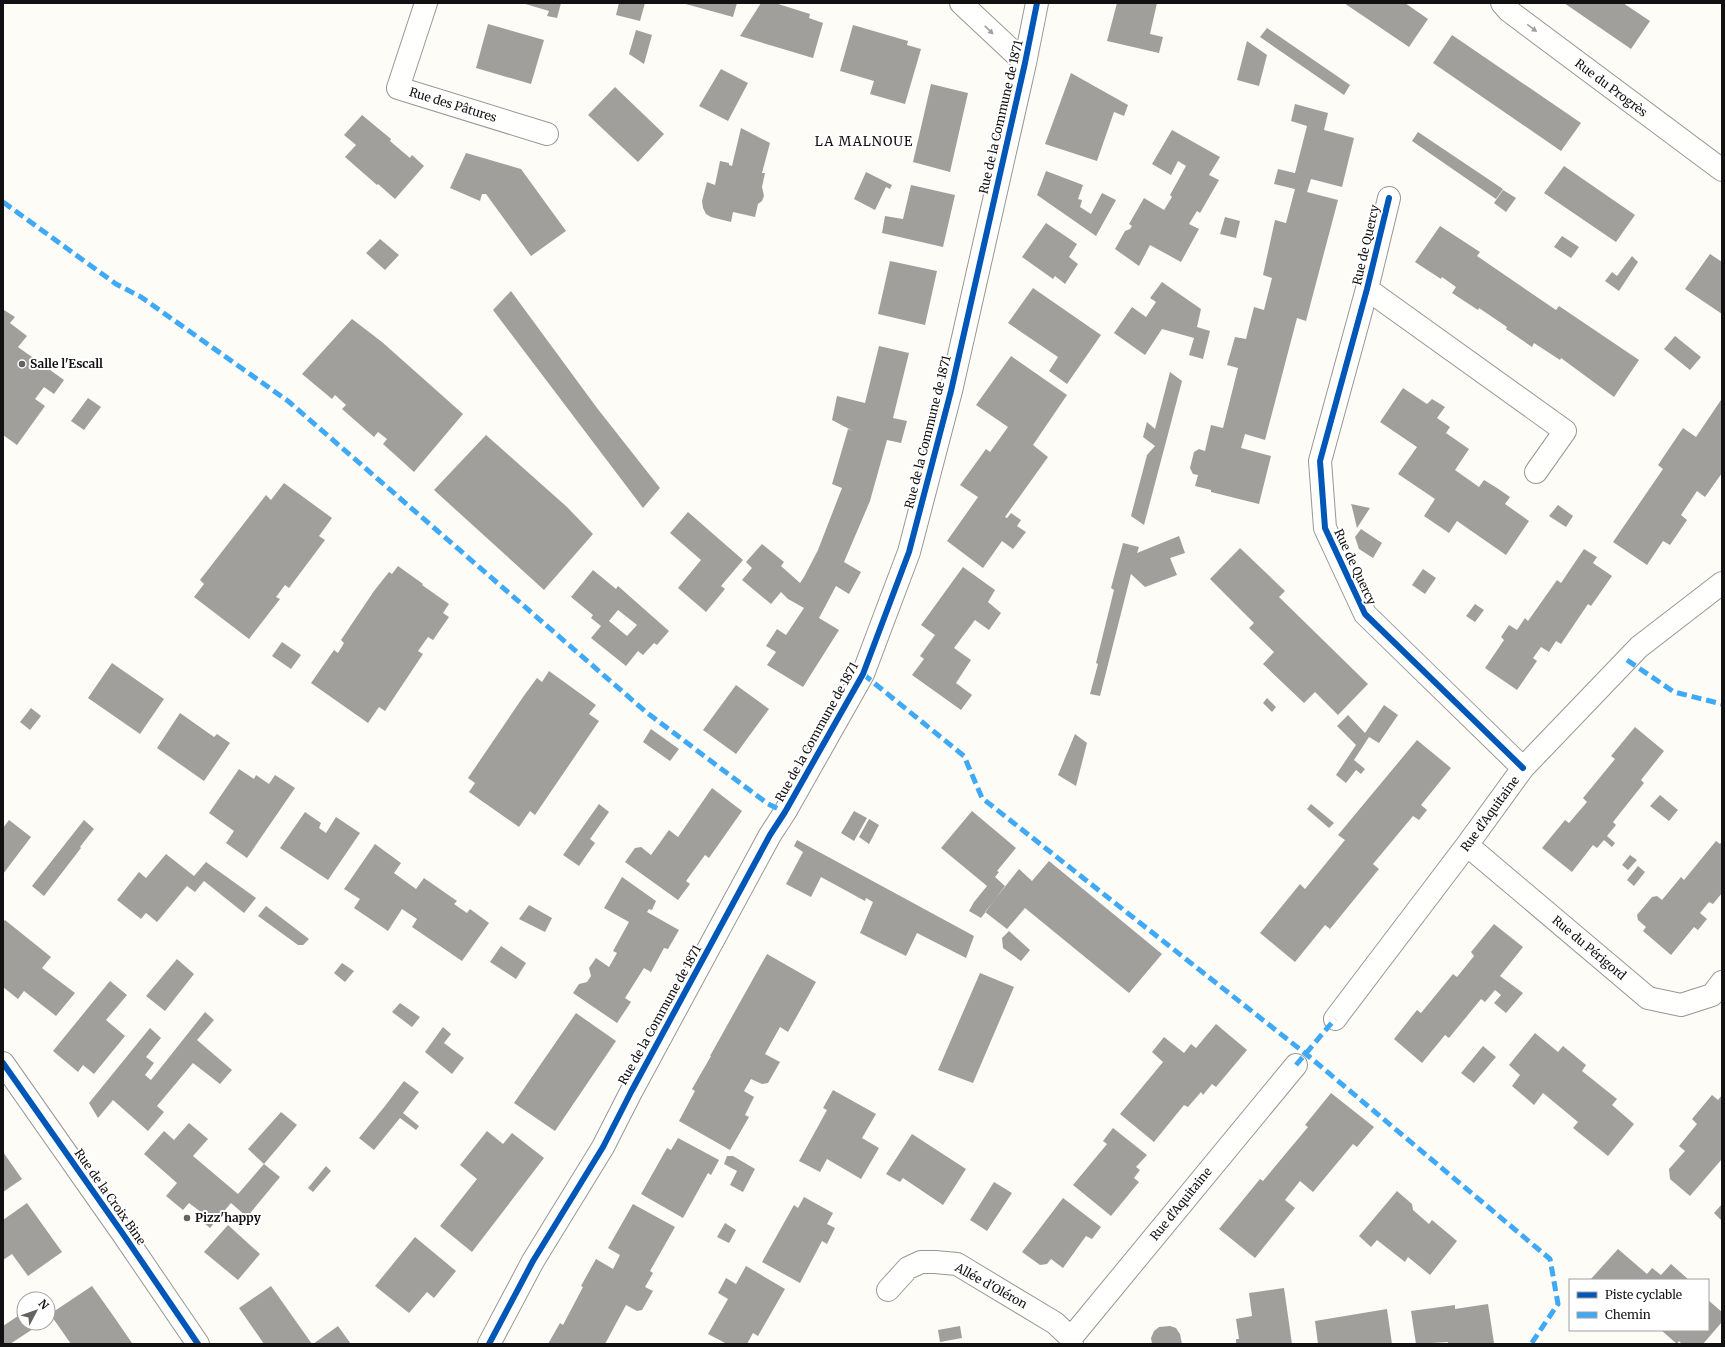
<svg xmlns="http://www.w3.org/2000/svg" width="1725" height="1347" font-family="Merriweather,serif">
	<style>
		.building { fill: #a19f9c; fill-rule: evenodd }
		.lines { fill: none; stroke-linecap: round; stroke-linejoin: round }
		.minor-casing { stroke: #979795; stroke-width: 24 }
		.minor { stroke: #fffffe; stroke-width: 22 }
		.quiet { stroke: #3fa9f5; stroke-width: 5; stroke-dasharray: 10 5; stroke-linecap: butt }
		.cycleway-casing { stroke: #fff; stroke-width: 8 }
		.cycleway { stroke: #0057b8; stroke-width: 6 }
		.oneway { fill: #a0a09f }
		.poi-dot { fill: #646362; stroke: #fff; stroke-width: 1.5 }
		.labels { text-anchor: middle; stroke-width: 4; stroke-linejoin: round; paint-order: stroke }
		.street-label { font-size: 12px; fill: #111; stroke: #fff }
		.poi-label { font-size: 12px; font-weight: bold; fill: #111; stroke: #fff; text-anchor: start }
		.neighbourhood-label { font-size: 13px; letter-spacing: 1px; fill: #111; stroke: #fff }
	</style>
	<rect width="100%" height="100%" fill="#fdfcf7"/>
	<path class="building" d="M522,3H561L557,18L547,16L549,11Z
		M619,3H645L640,21L616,15Z
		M682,3H737L733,17Z
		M761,3H775L810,14L809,18L823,23L813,58L740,36Z
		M1117,3H1157L1150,34L1163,37L1159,53L1107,41Z
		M1344,3H1405L1428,19L1409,47Z
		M1564,3H1623L1650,21L1631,49Z
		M488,24L544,40L531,84L476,68Z
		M853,25L908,41L907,45L921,49L905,104L870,94L874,81L840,71Z
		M1267,28L1350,85L1344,95L1260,37Z
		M636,30L652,35L644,64L629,54Z
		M1452,35L1581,123L1561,151L1433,63Z
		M1247,41L1267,55L1259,86L1237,80Z
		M721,69L748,83L728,121L699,106Z
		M1071,73L1128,105L1124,116L1114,112L1097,161L1045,144Z
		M931,84L968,93L950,172L913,162Z
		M615,87L664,134L638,162L588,115Z
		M1295,104L1328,113L1324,130L1354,138L1342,187L1311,179L1307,192L1338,200L1306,321L1297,318L1265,440L1245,434L1241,448L1271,456L1259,504L1211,492V490L1195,486L1198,475L1193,474L1190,468L1194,452L1199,449L1205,451L1211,425L1223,428L1238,368L1227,365L1235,337L1246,339L1254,307L1264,310L1272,278L1263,275L1275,220L1286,223L1295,189L1274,184L1278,169L1295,173L1307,126L1291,121Z
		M362,115L391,139L390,141L410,158L412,155L424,166L395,199L378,184L377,185L345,157L356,145L344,135Z
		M741,128L770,143L762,173H765L762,187L764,196L762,201L758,204L755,217L733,212L731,222L711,217L706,214L703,208L702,201L707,182L715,185L720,161L729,163V165L732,166Z
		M1172,130L1220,157L1209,175L1219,180L1200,213L1197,211L1189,224L1199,229L1181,262L1150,245L1139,266L1115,249L1125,231L1130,229L1132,226L1129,224L1144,198L1164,210L1172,197L1170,195L1186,166L1178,161L1171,175L1152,164Z
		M1418,132L1503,189L1496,199L1412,141Z
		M466,153L521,169L566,231L531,256L486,194H482L480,201L450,188Z
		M1564,166L1635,215L1616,242L1544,193Z
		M1046,171L1083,185L1078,199L1082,200L1080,207L1091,214L1102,193L1116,200L1096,236L1037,195Z
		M866,172L892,185L890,189L886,187L875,210L854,199Z
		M911,185L955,195L943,247L882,233L885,216L903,219Z
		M1503,190L1516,198L1506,212L1494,203Z
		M1225,217L1240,221L1236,238L1220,234Z
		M1046,223L1077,244L1069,257L1078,264L1065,284L1055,276L1053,279L1022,257Z
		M1440,226L1480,252L1477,256L1556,310L1559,306L1639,360L1614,397L1561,358L1560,360L1534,343L1532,347L1506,329L1507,327L1479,308L1478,310L1452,293L1456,287L1442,277L1441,279L1415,262Z
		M1562,236L1579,247L1571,258L1554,247Z
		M380,239L399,255L385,270L366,253Z
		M1710,254L1722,262V314L1685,289Z
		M1632,256L1638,262L1619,291L1605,281L1612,272L1617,276Z
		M890,261L937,271L925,325L878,314Z
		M1162,282L1201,309L1197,327L1210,331L1203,359L1189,355L1194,338L1162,329L1145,355L1114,333L1132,307L1146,317L1156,302L1150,298Z
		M1033,288L1101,335L1067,384L1049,371L1058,357L1008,323Z
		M511,291L597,408L660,488L643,508L493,310Z
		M4,310L15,317L10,323L27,336L18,347L64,380L54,394L44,387L35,399L45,406L17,445L3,435V312Z
		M352,319L382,342L463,414L414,472L383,444L387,439L378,432L374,437L342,409L346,405L335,395L332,399L302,374Z
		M1675,336L1701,357L1690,370L1664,349Z
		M879,346L909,353L893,418L907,421L901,443L887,440L870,501L844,562L861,572L849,594L836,586L819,618L839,630L803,687L767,665L776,652L766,646L777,629L786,635L804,608L788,599L781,592L771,604L742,580L752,568L746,562L762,544L784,562L781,566L800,583L804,577L818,550L842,488L832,484L848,429L853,431L832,420L837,396L865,403Z
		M1011,356L1067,395L1033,445L1048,457L1005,517L1007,518L1011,513L1021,520L1017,526L1026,532L1013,549L1002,541L983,568L947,541L978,497L960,485L986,449L990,452L1008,427L976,405Z
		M1170,372L1182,381L1144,525L1131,516L1147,455L1155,446L1143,437L1147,422L1155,429Z
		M1403,388L1427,404L1432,399L1445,407L1437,418L1450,427L1446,433L1469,449L1455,470L1479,487L1484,480L1497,488L1510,497L1505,504L1529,521L1506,555L1457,521L1449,533L1424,516L1435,499L1398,474L1417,447L1380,422Z
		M88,398L101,407L84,430L71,421Z
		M1721,400L1722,473L1705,497L1697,491L1681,515L1687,520L1670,545L1663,541L1647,565L1613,542L1663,469L1658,465L1683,428L1696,437Z
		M486,435L567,507L593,534L544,590L434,490Z
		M284,483L332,518L319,536L325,540L289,588L285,585L276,597L280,599L249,639L194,597L204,584L200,580L266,495L271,500Z
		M1351,504L1370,508L1357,528L1352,507Z
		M1558,505L1573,516L1566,527L1549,516Z
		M688,512L743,560L721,586L725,589L706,612L678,588L701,560L670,533Z
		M1361,529L1382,543L1373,558L1359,549L1355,537Z
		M1179,536L1185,553L1170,558L1177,575L1145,587L1131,574L1100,696L1090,694L1098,664L1096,663L1114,590L1111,588L1123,543L1139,547L1137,553Z
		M1240,548L1285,591L1279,597L1368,684L1338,715L1315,692L1304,703L1263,664L1274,652L1249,628L1254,623L1210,579Z
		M1584,549L1597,557L1593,563L1612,576L1591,606L1588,604L1561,644L1556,641L1549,652L1541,647L1533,658L1537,661L1517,690L1485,668L1504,640L1501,637L1509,625L1517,630L1525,618L1528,621L1557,580L1561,583Z
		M398,566L423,584L422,585L449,604L443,613L449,617L433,640L428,637L418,651L423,654L385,711L379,707L368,723L311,683L334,650L338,653L344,643L341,640L374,591L389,572L392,574Z
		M963,567L995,590L988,602L1001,613L989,630L975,620L954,648L971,660L956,683L972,695L961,710L912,675L924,659L920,656L935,635L921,625Z
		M1423,569L1436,578L1425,594L1412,585Z
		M593,570L616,589L618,586L669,631L657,645L654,643L643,655L638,651L626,666L591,638L601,626L591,618L593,615L571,597ZM618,610L637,625L627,636L609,621Z
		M1475,604L1484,610L1475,622L1466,616Z
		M282,642L301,655L291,669L272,656Z
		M112,663L164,699L140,734L88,698Z
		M549,671L596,705L589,714L599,721L535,815L530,811L519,827L469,792L475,783L468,778L523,697L537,678L542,682Z
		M736,685L769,709L736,754L703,730Z
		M1267,698L1276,707L1272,712L1263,703Z
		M1384,705L1398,715L1379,743L1369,737L1354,760L1365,769L1361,774L1356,770L1346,783L1336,775L1356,745L1337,726L1348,715L1365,733Z
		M31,708L41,716L30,730L20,722Z
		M180,713L214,737L217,734L230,743L204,781L157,748Z
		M1635,727L1664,751L1641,780L1644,783L1613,822L1616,825L1607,836L1615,843L1612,847L1604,840L1597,848L1593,845L1572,872L1542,848L1565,820L1569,823L1587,802L1583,798L1615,759L1611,756Z
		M651,729L679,749L670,761L643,742Z
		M1075,734L1087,743L1076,786L1058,775Z
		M1417,740L1451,768L1421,805L1427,810L1419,820L1413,816L1373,864L1379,869L1330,929L1325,925L1295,962L1260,933L1300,884L1305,889L1345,840L1338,835Z
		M239,769L254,779L256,775L269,784L275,775L295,788L247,858L226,843L234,831L209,813Z
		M712,788L742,811L709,858L705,855L686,881L690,884L678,900L625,862L635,848L641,847L651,855L669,830L678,837Z
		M1660,795L1678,810L1669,821L1650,806Z
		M599,804L609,812L590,839L595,843L579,866L563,855Z
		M1311,804L1334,823L1329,828L1307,809Z
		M854,811L867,818L854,841L841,833Z
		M972,811L1016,848L997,871L999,872L995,877L1005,886L981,918L969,911L974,902L987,886L941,848Z
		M305,812L321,823L319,828L326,833L336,817L360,833L328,880L280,848Z
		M869,819L879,825L869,844L859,837Z
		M9,820L31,837L3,874V828Z
		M84,820L94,829L80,847L81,848L44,896L32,886Z
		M797,840L974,936L966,958L917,933L906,956L860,933L873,902L866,898L865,901L821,877L811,897L786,884L803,852L794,846Z
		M1716,841L1720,844L1722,841V893L1713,904L1709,902L1700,913L1707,919L1698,930L1694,927L1671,955L1643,931L1646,927L1638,920L1637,915L1652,897L1657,896L1662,900L1681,877L1684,880Z
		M375,844L401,863L394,873L416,889L424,878L457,901L454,904L467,913L470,909L489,923L462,961L412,927L417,919L402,909L388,931L354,908L360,899L344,889Z
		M166,854L194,876L206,862L256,898L244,913L204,881L195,892L187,886L157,922L146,913L141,919L117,900L139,872L146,878Z
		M1630,855L1637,860L1628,870L1622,865Z
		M1049,861L1162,954L1129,993L1025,908L1007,929L985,912L1019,869L1032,881Z
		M1638,866L1645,872L1634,886L1627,880Z
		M622,877L656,901L652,910L649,909L647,912L679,930L668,949L664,948L651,972L644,968L625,998L631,1002L617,1023L573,993L579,984L587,982L591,976L589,968L596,958L609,967L617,953L613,951L629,922L604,908Z
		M529,905L552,918L545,932L519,919Z
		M266,906L309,939L303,945H298L258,916Z
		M5,920L51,957L42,968L75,993L56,1016L24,991L18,999L3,987V922Z
		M1494,924L1523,947L1500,976L1523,993L1506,1013L1494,1003L1501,995L1495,990L1485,1002L1481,999L1449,1038L1445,1035L1422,1063L1394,1039L1417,1010L1421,1013L1453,974L1457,977L1474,956L1471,952Z
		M1009,931L1030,950L1021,961L1003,948L1002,938Z
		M501,946L526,963L516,979L490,962Z
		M767,954L816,982L788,1032L780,1027L765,1054L780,1062L768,1083L762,1084L751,1079L744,1091L754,1097L745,1115L749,1117L730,1150L679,1121L695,1091L692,1089L711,1056H710Z
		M177,959L194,974L165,1011L146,996Z
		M342,963L354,971L345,982L334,973Z
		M980,973L1014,987L973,1083L938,1070Z
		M110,981L127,995L106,1020L125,1036L94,1074L83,1065L78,1072L53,1051Z
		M400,1003L420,1017L412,1027L392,1012Z
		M205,1012L214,1020L197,1040L232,1070L220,1084L193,1063L157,1106L164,1112L148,1131L113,1100L98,1118L89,1103L150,1028L161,1038L146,1057L154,1063L145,1075L151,1080Z
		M576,1013L616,1041L555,1131L514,1103Z
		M1216,1024L1247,1050L1216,1087L1212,1084L1203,1095L1201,1092L1188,1107L1184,1105L1154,1142L1120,1114L1163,1062L1152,1052L1164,1037L1184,1053L1191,1044L1196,1048Z
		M443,1027L451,1034L444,1043L464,1058L452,1074L425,1052Z
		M1535,1033L1558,1052L1563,1046L1586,1065L1582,1071L1617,1099L1612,1105L1634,1124L1608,1156L1573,1128L1578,1122L1543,1093L1534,1105L1512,1086L1520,1075L1509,1065Z
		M1483,1046L1496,1057L1474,1083L1461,1073Z
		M404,1081L419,1092L403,1113L419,1126L416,1130L400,1118L374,1150L359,1138L385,1106Z
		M833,1090L876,1114L862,1138L879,1148L861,1179L827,1159L820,1172L799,1161L827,1110L823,1108Z
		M1331,1093L1374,1127L1357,1147L1353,1144L1313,1192L1300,1181L1285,1200L1295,1208L1255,1258L1219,1229L1260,1179L1263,1181L1308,1127L1305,1125Z
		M1712,1095L1718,1100L1722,1095V1159L1690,1196L1670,1179L1669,1169L1685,1151L1679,1146L1697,1124L1692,1119Z
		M281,1112L297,1125L264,1164L248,1149Z
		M189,1123L208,1139L193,1156L238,1194L264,1164L280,1177L247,1217L231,1203L210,1228L197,1217L201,1212L189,1203L183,1210L166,1196L177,1183L144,1154L164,1131L174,1140Z
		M1113,1128L1147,1155L1136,1167L1140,1170L1134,1178L1139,1182L1111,1216L1073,1185L1107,1144L1103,1141Z
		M487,1131L503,1144L512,1133L544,1158L472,1252L440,1226L477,1179L460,1165Z
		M912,1134L966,1169L943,1205L903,1178L900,1182L886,1174Z
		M678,1138L719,1160L711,1175L708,1173L683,1218L641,1194L667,1148L671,1150Z
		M3,1152L22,1179L3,1192Z
		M727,1156H733L755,1169L743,1192L730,1185L737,1171L724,1164Z
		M326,1166L331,1171L313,1192L308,1188Z
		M994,1182L1012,1193L987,1231L970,1220Z
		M1397,1191L1412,1204L1413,1210L1429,1224L1432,1220L1457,1241L1430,1275L1408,1257L1405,1262L1377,1240L1371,1247L1359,1236Z
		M804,1197L833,1213L827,1224L835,1228L827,1244L822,1241L800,1283L762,1262L794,1205L798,1208Z
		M1063,1198L1101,1227L1092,1239L1086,1236L1063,1268L1051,1259L1047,1264L1040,1265L1022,1252Z
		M27,1203L62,1252L28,1276L12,1254L3,1260V1220Z
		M633,1204L675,1227L650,1271L653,1273L645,1287L653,1291L642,1310L637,1311L626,1305L605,1344H548L560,1323L563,1325L583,1287L581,1286L596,1259L613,1269L620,1255L608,1248Z
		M1722,1204V1221L1714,1213Z
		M725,1223L736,1230L729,1243L717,1237Z
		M228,1225L260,1254L238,1280L204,1252Z
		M415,1237L456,1271L434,1298L427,1292L409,1313L375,1286Z
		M1618,1249L1647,1274L1652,1268L1661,1275L1671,1264L1689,1280H1590Z
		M746,1266L785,1289L758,1336L753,1333L747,1344H727L708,1334L728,1299L718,1293L726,1278L736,1284Z
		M92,1286L112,1314L132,1343L71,1344L50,1314Z
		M271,1286L312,1344H264L239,1308Z
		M1284,1288L1292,1344H1236V1339H1239L1236,1319L1252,1316L1249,1293Z
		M1708,1300L1722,1312V1322L1703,1344H1682L1679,1341L1677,1344L1661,1330H1708Z
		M1488,1304L1494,1343L1448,1344V1342L1416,1344L1411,1311L1455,1305V1309Z
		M1387,1309L1392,1344H1318L1315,1321Z
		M24,1312V1323H34L36,1327L10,1344H3V1326Z
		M338,1326L351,1344H313Z
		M960,1326L962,1338L940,1342L938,1330Z
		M1170,1326L1176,1328L1180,1334L1182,1344H1152L1151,1338L1154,1331L1159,1327Z"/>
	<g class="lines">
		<g class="minor-casing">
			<path id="minor" d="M426,3L398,88L547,134
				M961,3L1025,63
				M1502,3L1509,11L1722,170
				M1389,198L1367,289L1320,461L1325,528L1365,614L1523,768
				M1367,289L1565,431L1536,472
				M1467,845L1648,998L1681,1005L1712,995L1722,982
				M1335,1019L1467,845L1523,768L1639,647L1722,583
				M3,1063L123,1234L198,1344
				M888,1290L908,1268L921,1262H935L957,1264L1055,1323L1071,1338
				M489,1344L533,1261L603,1147L631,1092L770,835L785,812L863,674L909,552L951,391L1025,63L1037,3
				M1072,1344L1071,1338L1296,1065"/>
		</g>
		<use href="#minor" class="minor"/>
		<path class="quiet" d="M3,202L116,284L141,297L288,401L646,712L768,804L785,812
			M1627,660L1674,692L1722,704
			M863,674L964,756L982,798L1306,1054L1550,1259L1558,1304L1531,1344
			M1296,1065L1335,1019"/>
		<g class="cycleway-casing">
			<path id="cycleway" d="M1389,198L1367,289L1320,461L1325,528L1365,614L1523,768
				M3,1063L123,1234L198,1344
				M489,1344L533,1261L603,1147L631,1092L770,835L785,812L863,674L909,552L951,391L1025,63L1037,3"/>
		</g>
		<use href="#cycleway" class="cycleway"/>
	</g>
	<defs><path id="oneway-solid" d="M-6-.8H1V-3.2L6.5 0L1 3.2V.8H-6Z"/></defs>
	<g class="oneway">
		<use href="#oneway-solid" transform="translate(1532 28) rotate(37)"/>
		<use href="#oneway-solid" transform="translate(989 30) rotate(44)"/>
	</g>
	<g class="poi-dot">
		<circle cx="22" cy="364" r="4"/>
		<circle cx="187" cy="1218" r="4"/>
	</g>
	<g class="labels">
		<g class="street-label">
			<text transform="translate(1611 88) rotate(37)" y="4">Rue du Progrès</text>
			<text transform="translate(453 105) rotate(17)" y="4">Rue des Pâtures</text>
			<text transform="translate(1001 117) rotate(-77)" y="4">Rue de la Commune de 1871</text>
			<text transform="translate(1366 245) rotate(-77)" y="4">Rue de Quercy</text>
			<text transform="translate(928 432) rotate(-76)" y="4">Rue de la Commune de 1871</text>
			<text transform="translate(1355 567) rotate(65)" y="4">Rue de Quercy</text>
			<text transform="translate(817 732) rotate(-61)" y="4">Rue de la Commune de 1871</text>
			<text transform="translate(1490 814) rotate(-54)" y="4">Rue d'Aquitaine</text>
			<text transform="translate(1589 948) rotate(40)" y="4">Rue du Périgord</text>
			<text transform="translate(660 1015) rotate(-61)" y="4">Rue de la Commune de 1871</text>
			<text transform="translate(110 1197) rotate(55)" y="4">Rue de la Croix Bine</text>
			<text transform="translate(1181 1204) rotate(-51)" y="4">Rue d'Aquitaine</text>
			<text transform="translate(991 1286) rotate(29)" y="4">Allée d'Oléron</text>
		</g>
		<g class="poi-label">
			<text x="30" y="368">Salle l'Escall</text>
			<text x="195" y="1222">Pizz'happy</text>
		</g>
		<g class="neighbourhood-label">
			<text x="864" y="146">LA MALNOUE</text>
		</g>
	</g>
	<rect width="1725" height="1347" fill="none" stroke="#111111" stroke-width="8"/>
	<rect x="1569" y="1279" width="140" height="52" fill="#ffffff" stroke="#a0a0a0"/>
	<rect x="1577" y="1292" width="20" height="6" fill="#0057b8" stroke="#a0a0a0"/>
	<text x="1605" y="1299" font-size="12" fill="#111111">Piste cyclable</text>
	<rect x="1577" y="1312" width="20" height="6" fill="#3fa9f5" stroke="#a0a0a0"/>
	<text x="1605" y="1319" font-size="12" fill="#111111">Chemin</text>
	<g transform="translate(36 1311) rotate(49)"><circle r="19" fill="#ffffff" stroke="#a0a0a0"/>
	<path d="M0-3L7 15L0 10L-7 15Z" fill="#646362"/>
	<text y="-6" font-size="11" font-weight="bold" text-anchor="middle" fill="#111111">N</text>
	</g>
</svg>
